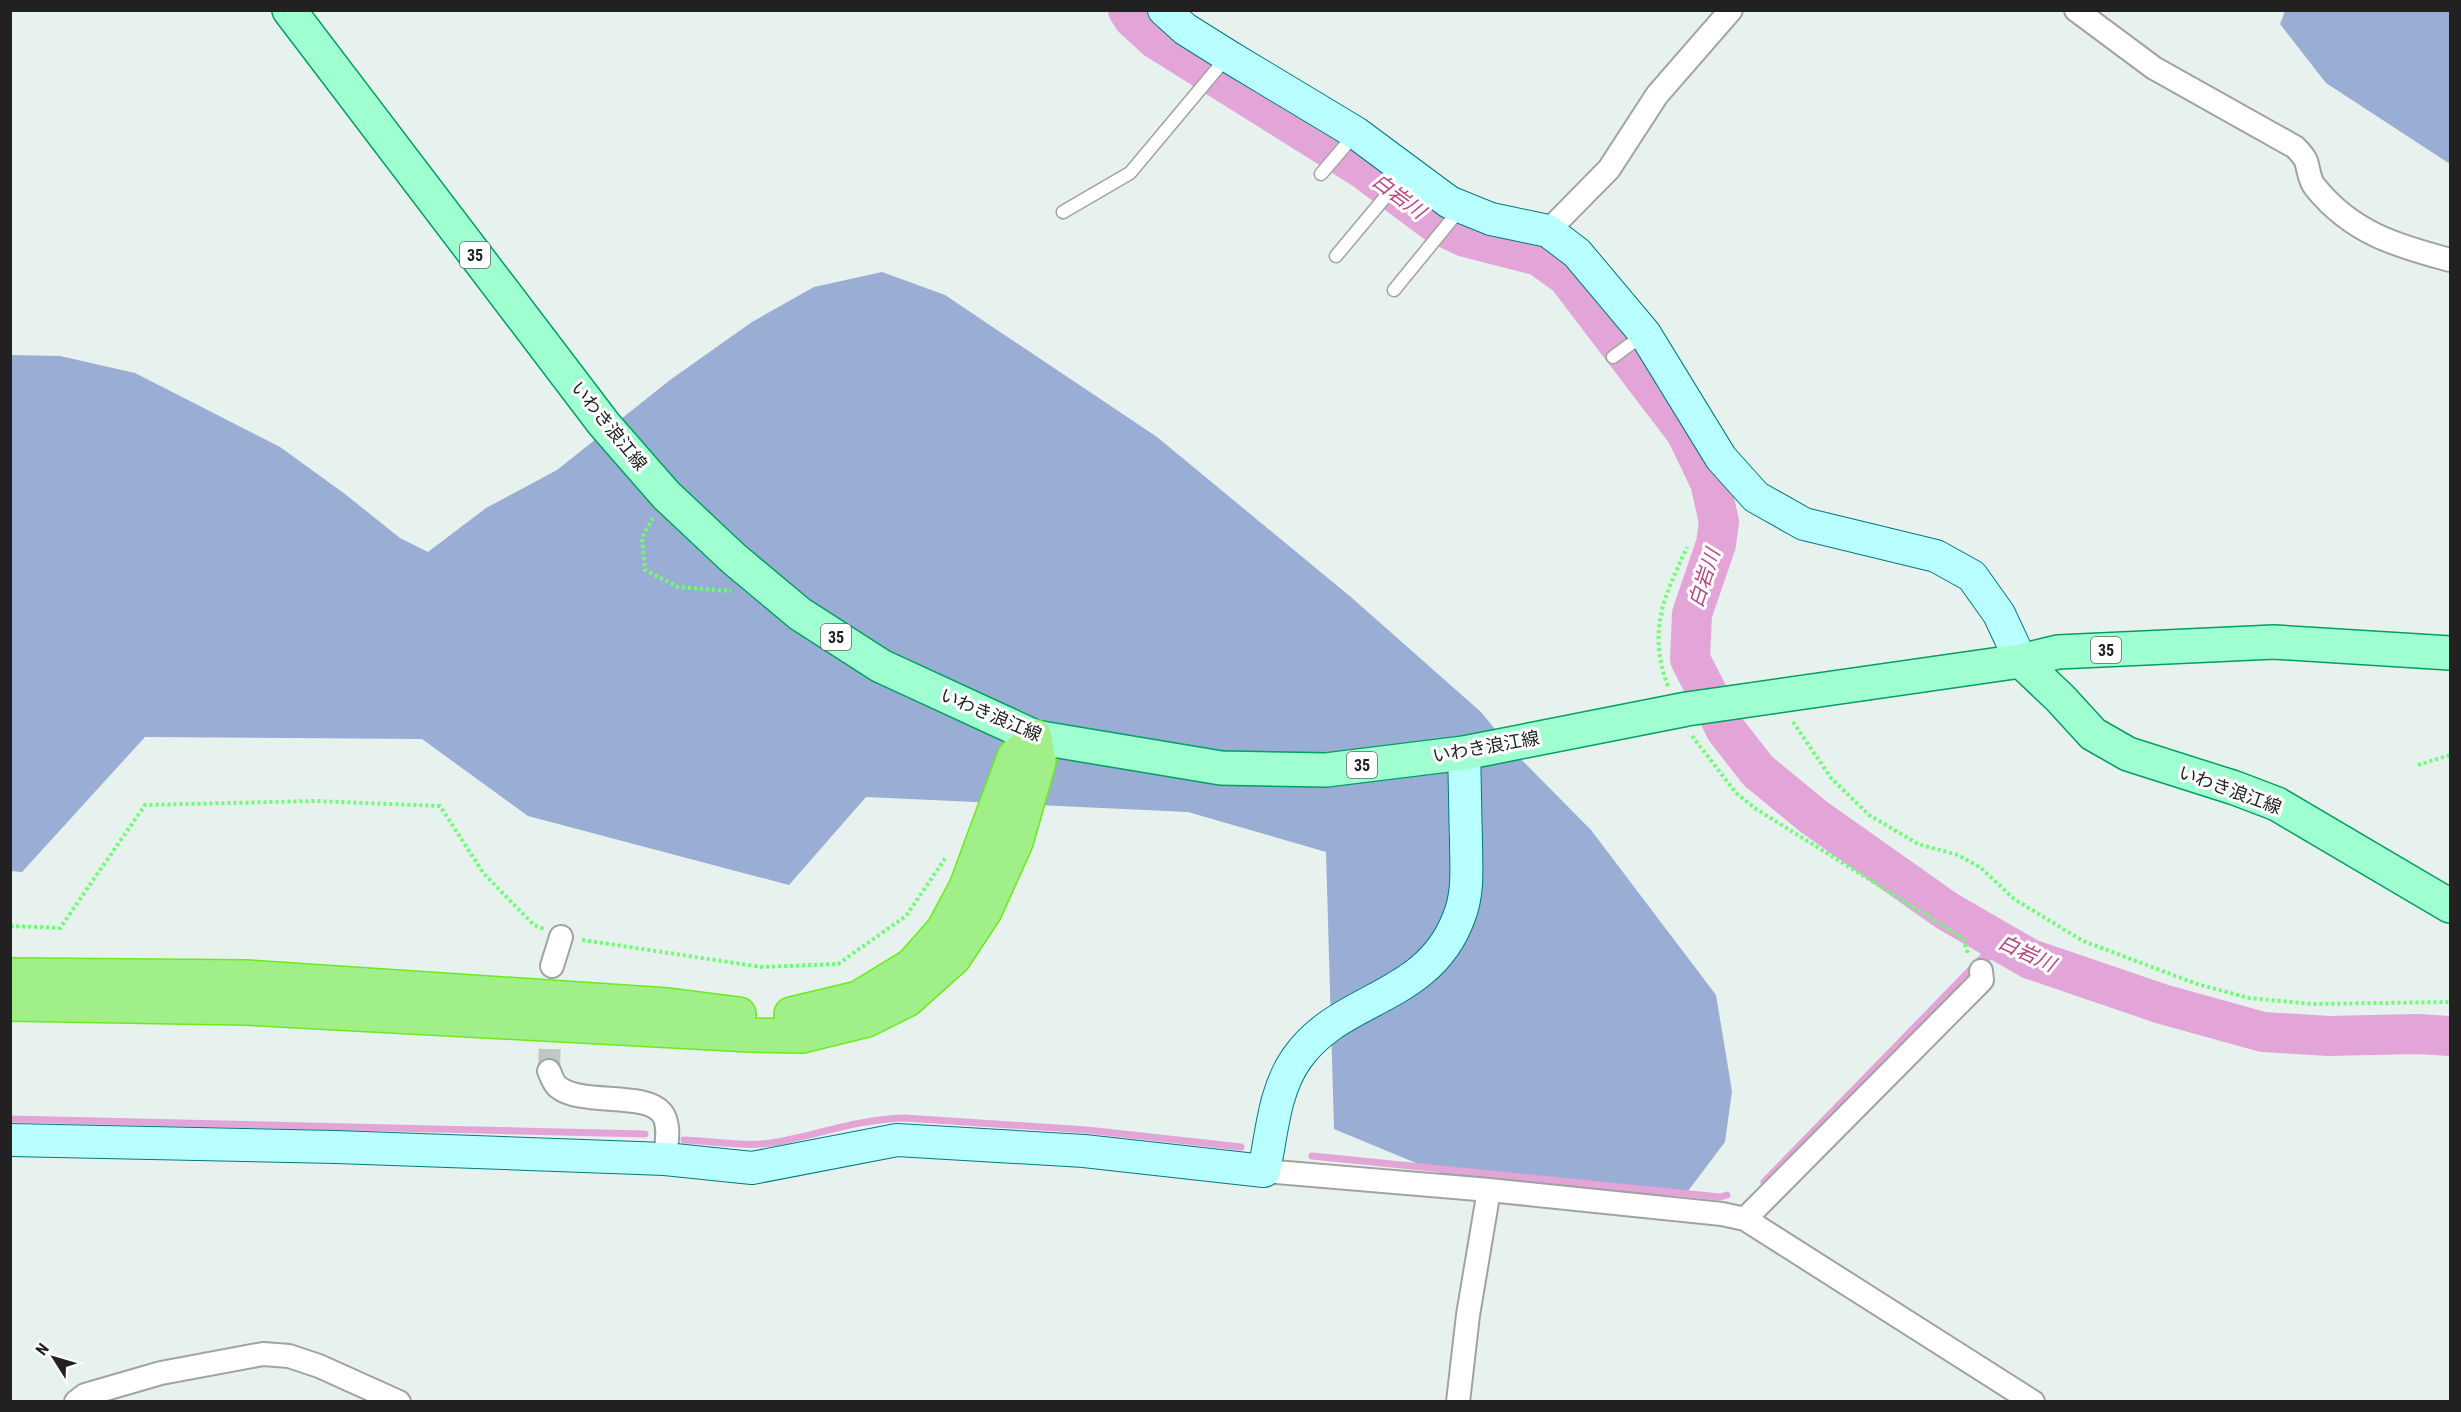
<svg xmlns="http://www.w3.org/2000/svg" width="2461" height="1412" font-family="'Roboto Condensed','Noto Sans JP',sans-serif">
	<style>
		.forest { fill: #99add5 }
		.lines { fill: none; stroke-linecap: round; stroke-linejoin: round }
		.stream { stroke: #e3a4d8; stroke-width: 7 }
		.river { stroke: #e3a4d8; stroke-width: 40 }
		.street-tunnel { stroke: #bfc8c5; stroke-width: 22; stroke-dasharray: 22 11; stroke-linecap: butt }
		.lane-casing { stroke: #a2a2a2; stroke-width: 15 }
		.street-casing { stroke: #a2a2a2; stroke-width: 26 }
		.secondary-casing { stroke: #007981; stroke-width: 34 }
		.primary-casing { stroke: #009f63; stroke-width: 36 }
		.highway-casing { stroke: #6bec19; stroke-width: 36 }
		.path { stroke: #6cff74; stroke-width: 4; stroke-dasharray: 3 3; stroke-linecap: butt }
		.lane { stroke: #fff; stroke-width: 12 }
		.street { stroke: #fff; stroke-width: 22 }
		.secondary { stroke: #b9ffff; stroke-width: 32 }
		.primary { stroke: #a0ffd1; stroke-width: 33 }
		.highway { stroke: #a1ef89; stroke-width: 33 }
		.labels { text-anchor: middle; stroke-width: 6; stroke-linejoin: round; paint-order: stroke }
		.shield { fill: #fff; stroke: #646464; stroke-width: 1.5 }
		.shield-label { font-size: 16px; font-weight: bold; fill: #212121 }
		.street-label { font-size: 18px; fill: #212121; stroke: #fff }
		.water-label { font-size: 20px; font-style: italic; fill: #bc4385; stroke: #fff }
	</style>
	<rect width="100%" height="100%" fill="#e7f2ee"/>
	<path class="forest" d="M2285,11H2450V164L2326,83L2280,24Z
		M882,272L945,295L1157,437L1352,598L1481,712L1512,750L1591,830L1716,995L1732,1091L1725,1142L1688,1191L1618,1209L1457,1180L1334,1129L1326,852L1188,812L866,797L789,885L528,816L422,739L145,737L22,872L11,871V355L60,356L135,373L280,447L345,494L400,538L428,552L486,508L557,470L670,380L752,322L814,287Z"/>
	<g class="lines">
		<path class="stream" d="M10,1119L645,1134
			M684,1140C714,1141 747,1148 777,1142C819,1134 861,1119 904,1118L1087,1130L1241,1147
			M1312,1156L1720,1197L1727,1195
			M1764,1182L1983,957L2022,956"/>
		<path class="river" d="M1128,10L1133,18L1156,39L1362,168L1436,223L1465,237L1539,256L1567,276L1686,432L1710,482L1719,522L1716,544L1692,614L1690,659L1726,730L1758,771L1814,817L1947,911L2030,959L2162,1004L2263,1032L2329,1036L2417,1034L2450,1036"/>
		<path class="street-tunnel" d="M549,1071L552,966"/>
		<g class="lane-casing">
			<path id="lane" d="M1321,174L1355,134
				M1063,212L1130,173L1227,57
				M1336,256L1407,171
				M1394,290L1461,208
				M1613,357L1643,335"/>
		</g>
		<g class="street-casing">
			<path id="street" d="M2076,10L2154,68L2295,147C2299,151 2304,156 2306,161C2309,170 2309,180 2315,187C2352,233 2397,246 2450,260
				M1548,231L1609,169L1657,95L1731,10
				M552,966L561,937
				M549,1071C551,1076 554,1084 558,1087C581,1106 644,1091 662,1113C671,1125 666,1146 665,1159
				M1264,1171L1489,1190L1722,1214L1745,1219L1982,980L1981,971
				M1745,1219L2033,1402
				M76,1402L85,1395L161,1373L263,1354L289,1356L319,1366L399,1402
				M1458,1402L1468,1315L1489,1190"/>
		</g>
		<g class="secondary-casing">
			<path id="secondary" d="M1164,10L1185,29L1228,56L1356,133L1449,202L1491,219L1548,231L1577,253L1645,334L1721,458L1756,497L1804,524L1936,556L1972,576L1999,614L2021,661
				M10,1140L336,1147L665,1159L752,1168L897,1140L1084,1151L1264,1171C1272,1133 1274,1090 1297,1058C1341,995 1428,1001 1459,917C1469,892 1466,867 1466,840C1465,811 1465,782 1464,753"/>
		</g>
		<g class="primary-casing">
			<path id="primary" d="M289,10L604,424L666,495L733,558L800,614L881,666L1035,737L1221,768L1326,770L1464,753L1687,709L2021,661L2058,652L2274,642L2450,653
				M2021,661L2060,698L2093,734L2128,754L2235,788L2277,804L2450,906"/>
		</g>
		<g class="highway-casing">
			<path id="highway" d="M10,975L246,977L668,1005L739,1014
				M10,1004L246,1008L750,1035L802,1036L867,1020L907,1000L954,958L985,911L1016,842L1039,762L1035,737
				M791,1014L858,998L912,965L943,930L966,887L1014,757L1035,737"/>
		</g>
		<path class="path" d="M653,518L642,538L645,570L678,587L731,591
			M1668,686C1647,631 1664,597 1687,547
			M1793,722L1831,778L1869,815L1918,844L1958,855L1981,868L2014,899L2083,941L2197,984L2249,998L2312,1004L2450,1002
			M1692,736L1736,793L1756,809L1963,938L1968,954
			M2418,765L2450,755
			M10,926L60,928L145,805L315,801L440,806L484,874L534,925L544,929
			M582,940L762,967L838,964L906,916L946,857"/>
		<use href="#lane" class="lane"/>
		<use href="#street" class="street"/>
		<use href="#secondary" class="secondary"/>
		<use href="#primary" class="primary"/>
		<use href="#highway" class="highway"/>
	</g>
	<g class="labels">
		<g class="shield">
			<rect x="460" y="242" width="30" height="26" rx="4.5"/>
			<rect x="821" y="624" width="30" height="26" rx="4.5"/>
			<rect x="2091" y="637" width="30" height="26" rx="4.5"/>
			<rect x="1347" y="752" width="30" height="26" rx="4.5"/>
		</g>
		<g class="shield-label">
			<text x="475" y="261">35</text>
			<text x="836" y="643">35</text>
			<text x="2106" y="656">35</text>
			<text x="1362" y="771">35</text>
		</g>
		<g class="street-label">
			<text transform="translate(609 426) rotate(51)" y="6">いわき浪江線</text>
			<text transform="translate(991 715) rotate(23)" y="6">いわき浪江線</text>
			<text transform="translate(1486 747) rotate(-10)" y="6">いわき浪江線</text>
			<text transform="translate(2230 790) rotate(20)" y="6">いわき浪江線</text>
		</g>
		<g class="water-label">
			<text transform="translate(1399 196) rotate(37)" y="7">白岩川</text>
			<text transform="translate(1704 578) rotate(-72)" y="7">白岩川</text>
			<text transform="translate(2027 953) rotate(25)" y="7">白岩川</text>
		</g>
	</g>
	<rect width="2461" height="1412" fill="none" stroke="#212121" stroke-width="24"/>
	<g transform="translate(54 1358) rotate(307)" stroke="#ffffff" stroke-width="4.5" paint-order="stroke">
	<path d="M0-4.5L10 22L0 15L-10 22Z" fill="#212121"/>
	<text y="-9" font-size="16" font-weight="bold" text-anchor="middle" fill="#212121">N</text>
	</g>
</svg>
